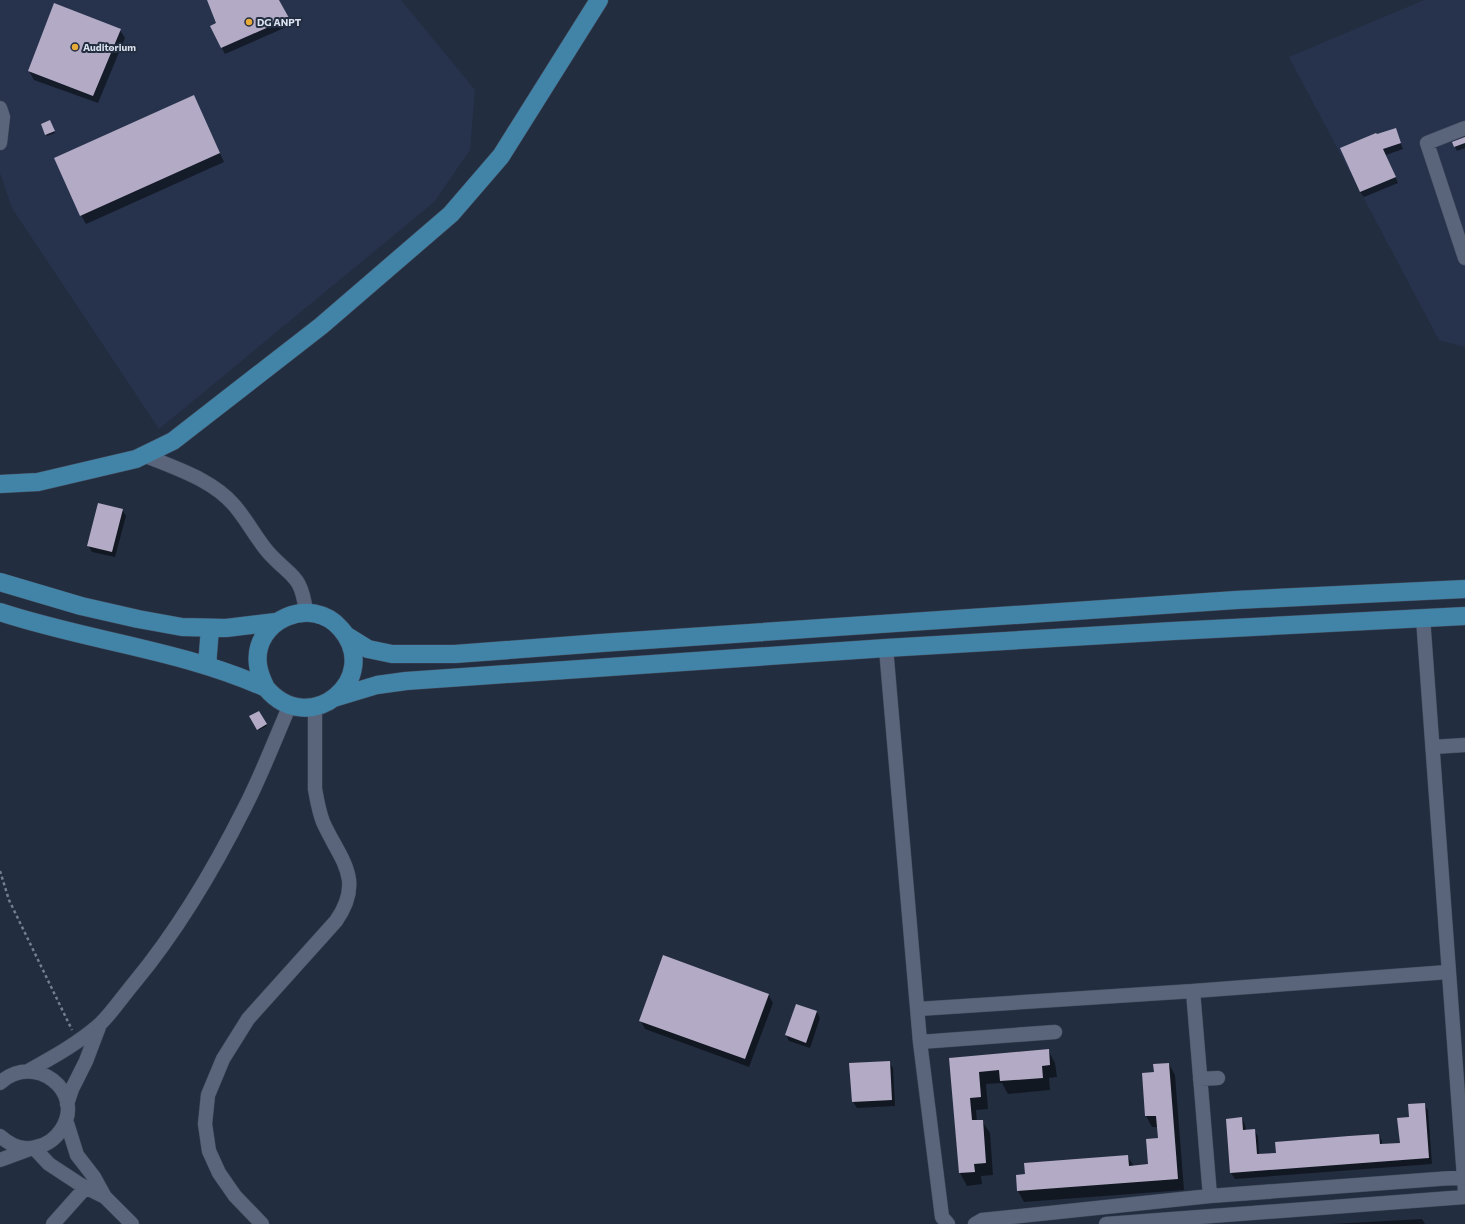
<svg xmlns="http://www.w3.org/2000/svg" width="1465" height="1224" font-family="Commissioner,sans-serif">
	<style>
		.built { fill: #27334d }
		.shadow { fill: #0007 }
		.building { fill: #b3aac5 }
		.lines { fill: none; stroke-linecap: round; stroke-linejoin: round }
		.minor-casing { stroke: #424b5b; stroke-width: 15 }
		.major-casing { stroke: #424b5b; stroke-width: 19 }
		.path { stroke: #757e8e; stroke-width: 2.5; stroke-dasharray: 3 3; stroke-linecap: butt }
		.minor { stroke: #5a657c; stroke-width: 14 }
		.major { stroke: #4284a7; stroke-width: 18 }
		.poi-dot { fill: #e8ab37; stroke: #232d40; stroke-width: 1.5 }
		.labels { text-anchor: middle; stroke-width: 4; stroke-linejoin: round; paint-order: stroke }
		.poi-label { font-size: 10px; font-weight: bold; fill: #dce3f0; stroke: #232d40; text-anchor: start }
	</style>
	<rect width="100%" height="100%" fill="#232d40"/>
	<path class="built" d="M0,0H401L475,90L470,150L434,202L159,429L12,208L0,173Z
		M1424,0H1465V347L1439,340L1289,57Z"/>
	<path class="shadow" d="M208,0H279L291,25L225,54L211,27L218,24Z
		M120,30L125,38L98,103L34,80L29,71Z
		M194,97L224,162L86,224L81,215Z
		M50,121L55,133L47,136L42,124Z
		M1395,129L1403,149L1386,155L1398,183L1364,197L1360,192L1377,136Z
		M1465,137V148L1457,151L1453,143Z
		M122,510L126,516L115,557L92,552L88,545Z
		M259,712L267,726L259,730L251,717Z
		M768,994L773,1003L749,1067L645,1029L641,1021Z
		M796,1005L817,1012L820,1018L810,1048L789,1041L786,1035Z
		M1048,1050L1055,1063L1057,1077L1049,1078L1050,1090L1008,1094L1002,1083L986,1084L988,1109L976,1110L977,1121H982L990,1133L993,1175L981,1176L982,1184L967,1186L960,1173L950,1058Z
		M889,1062L893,1068L895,1106L857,1108L853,1102Z
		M1169,1064L1175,1075L1184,1190L1024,1202L1018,1191L1127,1156L1134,1166L1149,1165L1159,1139L1158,1127H1152L1146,1116L1143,1074L1155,1073Z
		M1424,1104L1428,1110L1432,1164L1235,1179L1231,1173L1242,1118L1245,1125L1246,1131L1254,1130L1258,1136L1259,1155L1278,1154L1379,1135L1382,1141V1145L1401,1144L1410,1118Z
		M1422,1219L1425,1224H1331Z"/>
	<path class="building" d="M207,0H279L289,18L221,48L210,26L216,23Z
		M54,3L121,29L93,96L28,71Z
		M194,95L220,153L80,216L54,158Z
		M50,120L55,131L45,135L41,124Z
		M1396,128L1401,143L1383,149L1396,177L1360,192L1340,148L1376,133L1377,134Z
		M1465,137V143L1454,147L1452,142Z
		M98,503L123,509L112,552L87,546Z
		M259,711L267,724L257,730L249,716Z
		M663,955L769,994L745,1059L639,1021Z
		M796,1004L817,1011L806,1043L785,1035Z
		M1049,1049L1050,1065L1042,1066L1043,1078L1000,1081L999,1070L979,1072L981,1097L970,1098L972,1120H983L986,1163L974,1164L975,1172L959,1173L949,1058Z
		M890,1061L892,1100L852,1102L849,1063Z
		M1169,1063L1178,1179L1017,1191L1016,1175L1025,1174L1024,1163L1128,1155L1129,1166L1148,1164L1146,1139L1158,1138L1156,1116H1145L1142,1073L1154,1072L1153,1064Z
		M1425,1103L1429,1158L1230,1173L1226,1119L1242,1117L1243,1130L1255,1129L1257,1154L1276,1153L1275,1142L1349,1136L1379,1134L1380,1144L1400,1143L1397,1118L1409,1117L1408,1104Z"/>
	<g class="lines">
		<g class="minor-casing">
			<path id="minor" d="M0,108L3,117L0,143
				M1465,128L1427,143L1465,258
				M144,455C174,468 212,479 234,505C247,520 256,538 268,552C291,578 301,573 306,612
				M1423,618L1465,1191
				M886,648L920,1042L942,1217L948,1224
				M1433,747L1465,745
				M1193,991L1210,1196
				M918,1009L1193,991L1448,972
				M920,1042L1055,1032
				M28,1071C53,1057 77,1044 99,1025C111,1014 123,996 134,983C178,930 214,869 245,807C262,774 275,739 290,705
				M1200,1079L1218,1078
				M0,1083C34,1051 87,1092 61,1130C55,1139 47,1145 36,1147C23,1151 10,1145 0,1136
				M67,1104L72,1089L86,1061L100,1024
				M34,1148L49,1164L81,1185L105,1197L94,1177L77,1155L66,1120
				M0,1160L30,1149
				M105,1197L132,1224
				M53,1224L86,1187
				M262,1224L235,1196L219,1173L209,1151L205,1124L208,1095L223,1059L248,1019L336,921C365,879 340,860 323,822C319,812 317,800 315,789V707
				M975,1224L982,1220L1210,1196L1465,1177
				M1106,1224L1465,1197"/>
		</g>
		<g class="major-casing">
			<path id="major" d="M0,484L38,482L136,459L173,441L321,326L451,214L501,156L599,0
				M0,582L81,606L138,619L182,627L226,628L276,622
				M0,612C88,641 182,650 266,688C310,740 383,678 341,629C312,594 252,620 258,665C259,673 262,680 266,688
				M347,636L368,649L392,654H455L601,643L1236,600L1465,589
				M207,666L210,628
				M334,698L377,685L406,681L886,648L1173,631L1465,616"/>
		</g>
		<path class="path" d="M0,871L9,900L72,1030"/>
		<use href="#minor" class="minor"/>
		<use href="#major" class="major"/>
	</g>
	<g class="poi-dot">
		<circle cx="249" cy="22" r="4"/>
		<circle cx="75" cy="47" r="4"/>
	</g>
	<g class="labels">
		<g class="poi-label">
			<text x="257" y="26">DG ANPT</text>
			<text x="83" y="51">Auditorium</text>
		</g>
	</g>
</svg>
